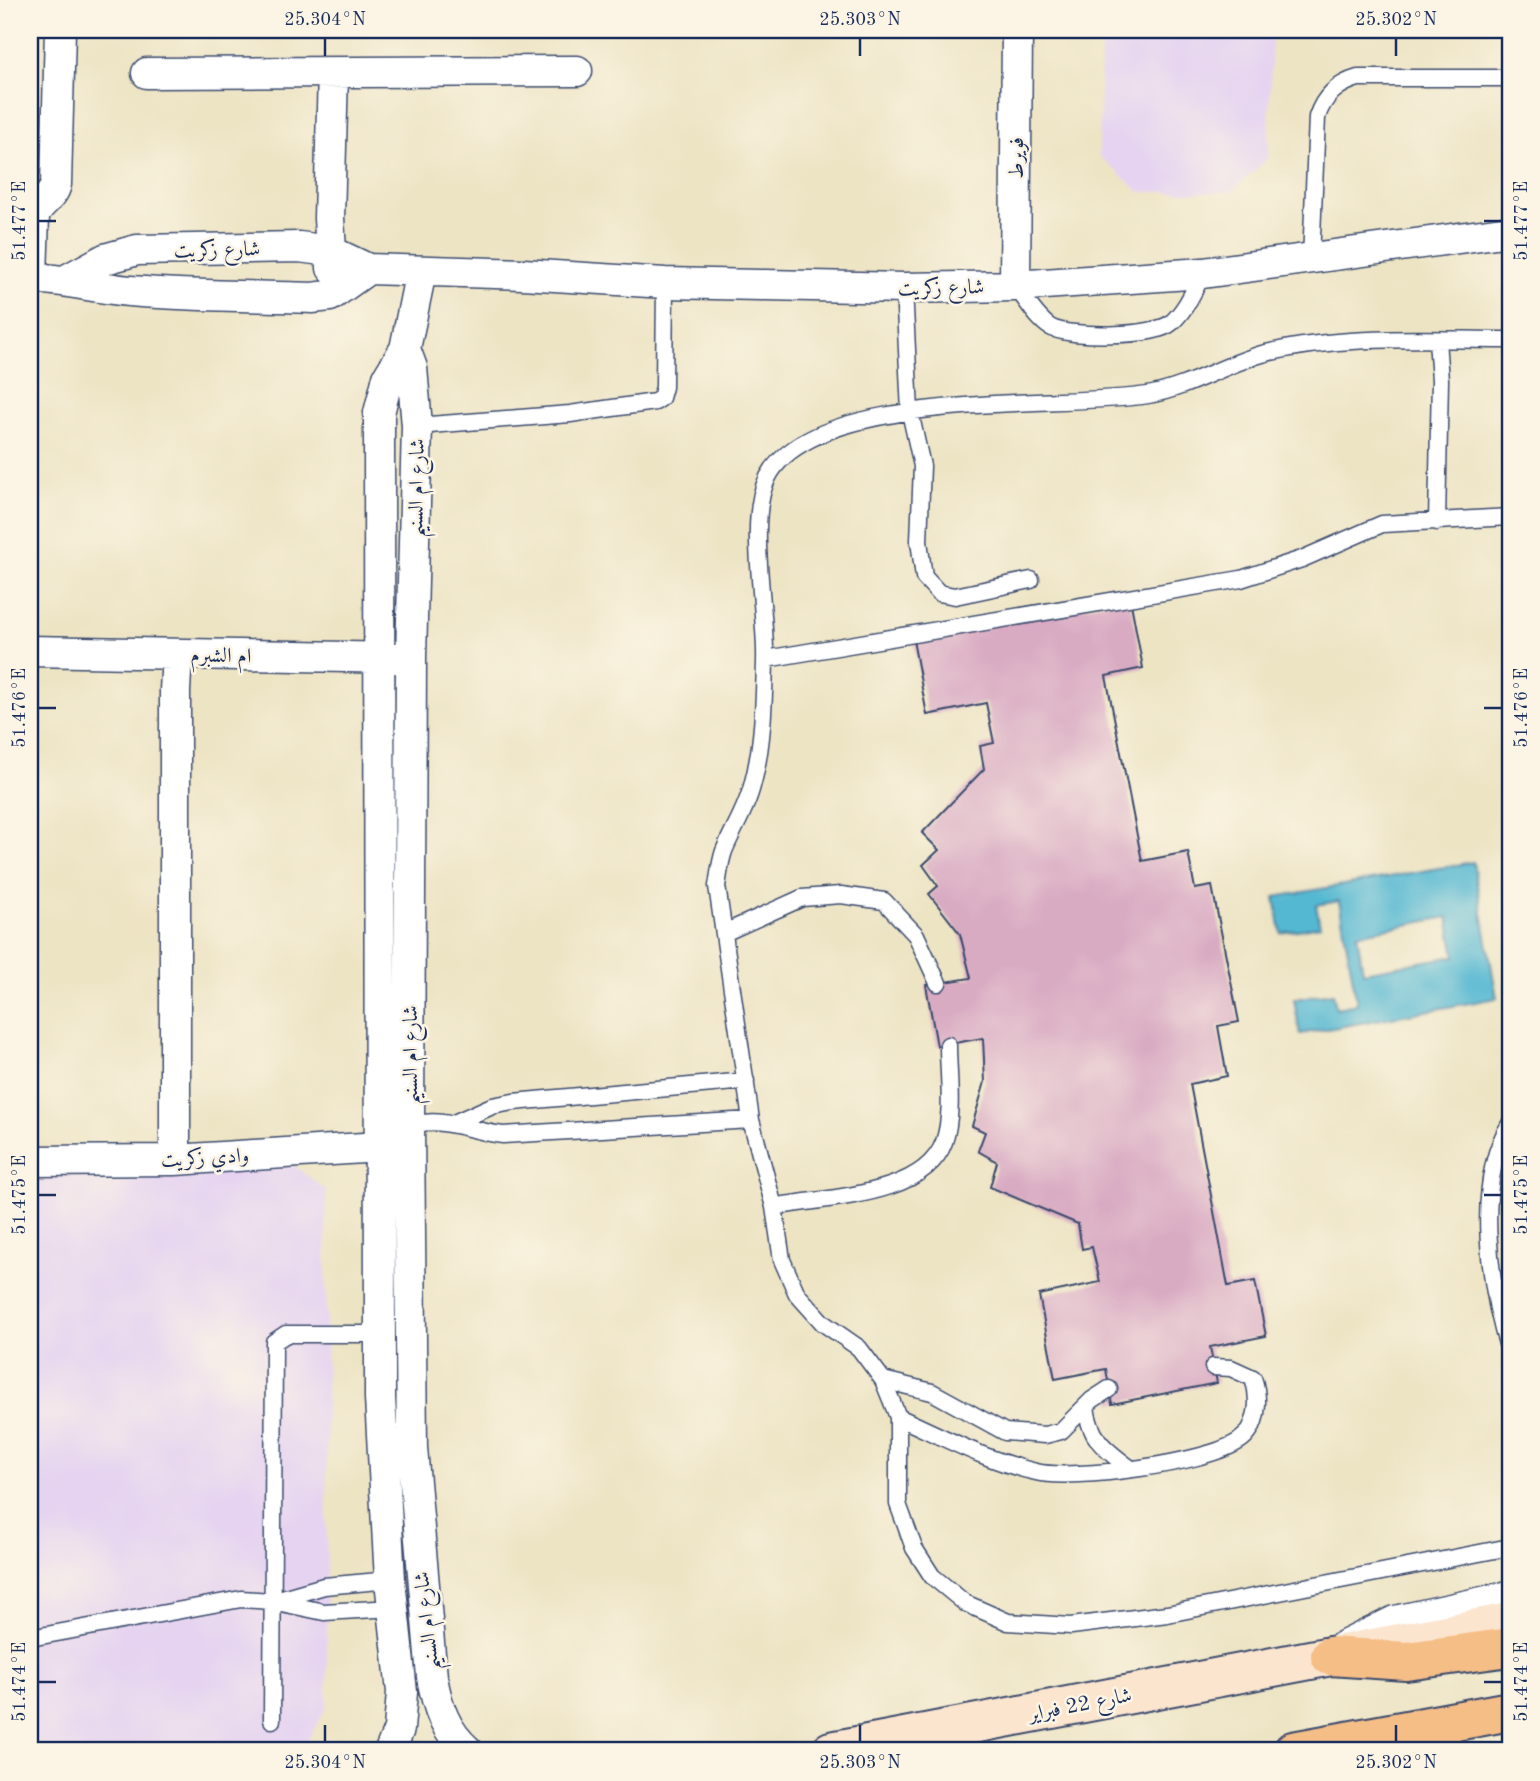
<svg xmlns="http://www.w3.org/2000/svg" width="1540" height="1781" font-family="'Old Standard TT',Amiri,serif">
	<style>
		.built { fill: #e5d3f1 }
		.water { fill: #54b8d2; stroke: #387498; stroke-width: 2; fill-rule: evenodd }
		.building { fill: #d9abc3 }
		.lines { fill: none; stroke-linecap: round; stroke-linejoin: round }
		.service-casing { stroke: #3a4a6d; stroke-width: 19 }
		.minor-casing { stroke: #3a4a6d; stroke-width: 33 }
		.secondary-casing { stroke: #3a4a6d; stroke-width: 42 }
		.motorway-casing { stroke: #3a4a6d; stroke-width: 42 }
		.service { stroke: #fff; stroke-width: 16 }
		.minor { stroke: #fff; stroke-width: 30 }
		.secondary { stroke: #fbe5cf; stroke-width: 38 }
		.motorway { stroke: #f6be87; stroke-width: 38 }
		.ticks { fill: none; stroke: #1b2f5e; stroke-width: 2.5 }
		.labels { text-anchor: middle; stroke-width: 5; stroke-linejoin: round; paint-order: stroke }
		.street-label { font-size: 21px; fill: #1b2f5e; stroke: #fcf5e5 }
		.neatline { fill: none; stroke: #1b2f5e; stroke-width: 2.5 }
		.ticks-label { font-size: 18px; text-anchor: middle; fill: #1b2f5e }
	</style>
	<rect width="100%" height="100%" fill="#fcf5e5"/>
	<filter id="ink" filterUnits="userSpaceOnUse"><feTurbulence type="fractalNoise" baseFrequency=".0143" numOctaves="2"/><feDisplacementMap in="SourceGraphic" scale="14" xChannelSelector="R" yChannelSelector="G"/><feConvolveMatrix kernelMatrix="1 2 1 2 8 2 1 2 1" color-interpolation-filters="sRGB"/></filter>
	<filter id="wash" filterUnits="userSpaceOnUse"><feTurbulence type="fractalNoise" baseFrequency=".00686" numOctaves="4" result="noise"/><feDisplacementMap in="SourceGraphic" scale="28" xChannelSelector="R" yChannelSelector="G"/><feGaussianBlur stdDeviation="1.57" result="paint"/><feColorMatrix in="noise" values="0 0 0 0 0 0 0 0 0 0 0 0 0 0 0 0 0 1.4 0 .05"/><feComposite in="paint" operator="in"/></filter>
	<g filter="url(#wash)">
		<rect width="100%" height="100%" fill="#ede4c4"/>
		<path class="built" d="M1101,30H1272L1268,158L1231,192H1140L1099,156Z
			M289,1162L326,1190L327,1706L302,1751H30V1164Z"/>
		<path class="water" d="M1473,862L1497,998L1300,1034L1294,999L1333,993L1336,1008L1357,1004L1339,901L1316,905L1320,926L1281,933L1275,897ZM1448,917L1455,956L1363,972L1357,934Z"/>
		<g id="blocks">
			<path class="building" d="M1130,598L1143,668L1106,676L1142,861L1188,852L1195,889L1212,886L1239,1022L1218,1026L1227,1076L1190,1084L1228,1286L1255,1281L1266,1336L1210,1347L1217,1383L1112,1404L1106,1369L1055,1379L1039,1295L1100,1282L1092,1247L1082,1249L1078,1224L990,1187L997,1162L978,1151L985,1132L972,1126L985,1082L983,1038L937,1046L926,985L971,978L960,934L929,894L938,886L923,865L939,850L922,833L984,769L980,746L994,743L986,703L927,715L913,640Z"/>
		</g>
	</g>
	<g filter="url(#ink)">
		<use href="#blocks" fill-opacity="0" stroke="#3a4a6d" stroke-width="2"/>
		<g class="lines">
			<g class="service-casing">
				<path id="service" d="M1311,260L1317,117C1324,96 1337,84 1358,78H1510
					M1015,286C1026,299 1036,318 1050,327C1068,338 1155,337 1171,323C1186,310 1194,290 1203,273
					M904,288L910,412L922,466L919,541L924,577L939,593L955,596L1031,580
					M1437,340L1440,380L1437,522
					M1510,340C1429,340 1346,334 1266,353C1226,363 1189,388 1148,395C1059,409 815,388 768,477C746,519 767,612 765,661C764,701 763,747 752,786C746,810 733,829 724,851C720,862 719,875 717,886L751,1120L774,1207L782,1260L797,1294L823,1323L859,1348L883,1380L898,1417V1504L914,1548L932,1576L965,1603L1008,1622L1071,1626L1167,1614L1510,1547
					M417,426L570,414L655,402L661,398L664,387L665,283
					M766,659L1241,579L1302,559L1382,524L1510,517
					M724,933L802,898L841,895L884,901L916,935L938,983
					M454,1123L492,1106L513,1102L746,1081
					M1510,1124C1473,1183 1490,1291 1510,1354
					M406,1128C436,1113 472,1132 503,1135L751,1120
					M774,1207C822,1197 924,1198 944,1142C954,1113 948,1075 948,1045
					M883,1380L932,1392L1005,1432L1045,1435L1061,1431L1092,1400L1109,1389
					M1086,1407C1090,1440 1106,1450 1131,1469
					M898,1417C943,1437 987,1461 1036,1472C1074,1481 1207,1463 1239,1441C1259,1428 1260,1398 1253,1378L1231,1368L1213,1367
					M272,1601L324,1586L390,1580
					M30,1638L241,1599L272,1601L324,1612L393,1608
					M272,1720L274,1342L286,1334H380"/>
			</g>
			<g class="minor-casing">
				<path id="minor" d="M147,73L577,71
					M332,268L329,218L333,73
					M30,278C64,279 96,288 130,291C191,296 252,296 312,298L330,296L368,269
					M32,278L34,215C39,202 53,198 56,184L60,30
					M68,279L105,259L137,250L299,247L330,251L368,269L523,274L665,283L904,288L1015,286L1203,273L1510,231
					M1015,286L1017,30
					M405,349L412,368L417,426L411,658L409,1126L412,1448L432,1677C437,1706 445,1731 468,1751
					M30,651L397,658
					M175,1160V691L177,654
					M30,1161L175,1160L379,1147
					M1344,1646L1395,1621L1510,1596
					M390,1751L399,1729L402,1692L390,1580L380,1398L379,413L388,377L405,349L421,271"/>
			</g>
			<g class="secondary-casing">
				<path id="secondary" d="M831,1751L1510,1622"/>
			</g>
			<g class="motorway-casing">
				<path id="motorway" d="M1330,1656L1406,1661L1510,1647
					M1293,1751L1510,1711"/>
			</g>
			<use href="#service" class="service"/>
			<use href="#minor" class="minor"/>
			<use href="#secondary" class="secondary"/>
			<use href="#motorway" class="motorway"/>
		</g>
	</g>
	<path class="ticks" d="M325,38V56M860,38V56M1396,38V56M38,221H56M1484,221H1502M38,708H56M1484,708H1502M38,1195H56M1484,1195H1502M38,1682H56M1484,1682H1502M325,1725V1742M860,1725V1742M1396,1725V1742"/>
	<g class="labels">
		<g class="street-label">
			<text transform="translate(1016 158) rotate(-90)" y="7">فويرط</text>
			<text transform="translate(217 249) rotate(-1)" y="7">شارع زكريت</text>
			<text transform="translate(941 287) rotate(-1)" y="7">شارع زكريت</text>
			<text transform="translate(416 488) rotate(-89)" y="7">شارع ام السنيم</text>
			<text transform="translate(221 655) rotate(1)" y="7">ام الشبرم</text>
			<text transform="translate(410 1055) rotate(-90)" y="7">شارع ام السنيم</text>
			<text transform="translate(205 1157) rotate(-3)" y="7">وادي زكريت</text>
			<text transform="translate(426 1621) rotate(-96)" y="7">شارع ام السنيم</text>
			<text transform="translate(1080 1704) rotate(-11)" y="7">شارع 22 فبراير</text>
		</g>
	</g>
	<rect width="1540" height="1781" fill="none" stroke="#fcf5e5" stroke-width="77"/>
	<rect x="38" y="38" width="1464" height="1704" class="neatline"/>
	<g class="ticks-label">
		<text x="325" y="25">25.304°N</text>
		<text x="860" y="25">25.303°N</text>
		<text x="1396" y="25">25.302°N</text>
		<text transform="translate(1521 221) rotate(-90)" y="6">51.477°E</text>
		<text transform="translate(19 221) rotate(-90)" y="6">51.477°E</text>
		<text transform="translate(1521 708) rotate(-90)" y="6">51.476°E</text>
		<text transform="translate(19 708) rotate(-90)" y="6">51.476°E</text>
		<text transform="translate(1521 1195) rotate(-90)" y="6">51.475°E</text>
		<text transform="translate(19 1195) rotate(-90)" y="6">51.475°E</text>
		<text transform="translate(1521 1682) rotate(-90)" y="6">51.474°E</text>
		<text transform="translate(19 1682) rotate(-90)" y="6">51.474°E</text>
		<text x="325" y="1768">25.304°N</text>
		<text x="860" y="1768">25.303°N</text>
		<text x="1396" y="1768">25.302°N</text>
	</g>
</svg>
